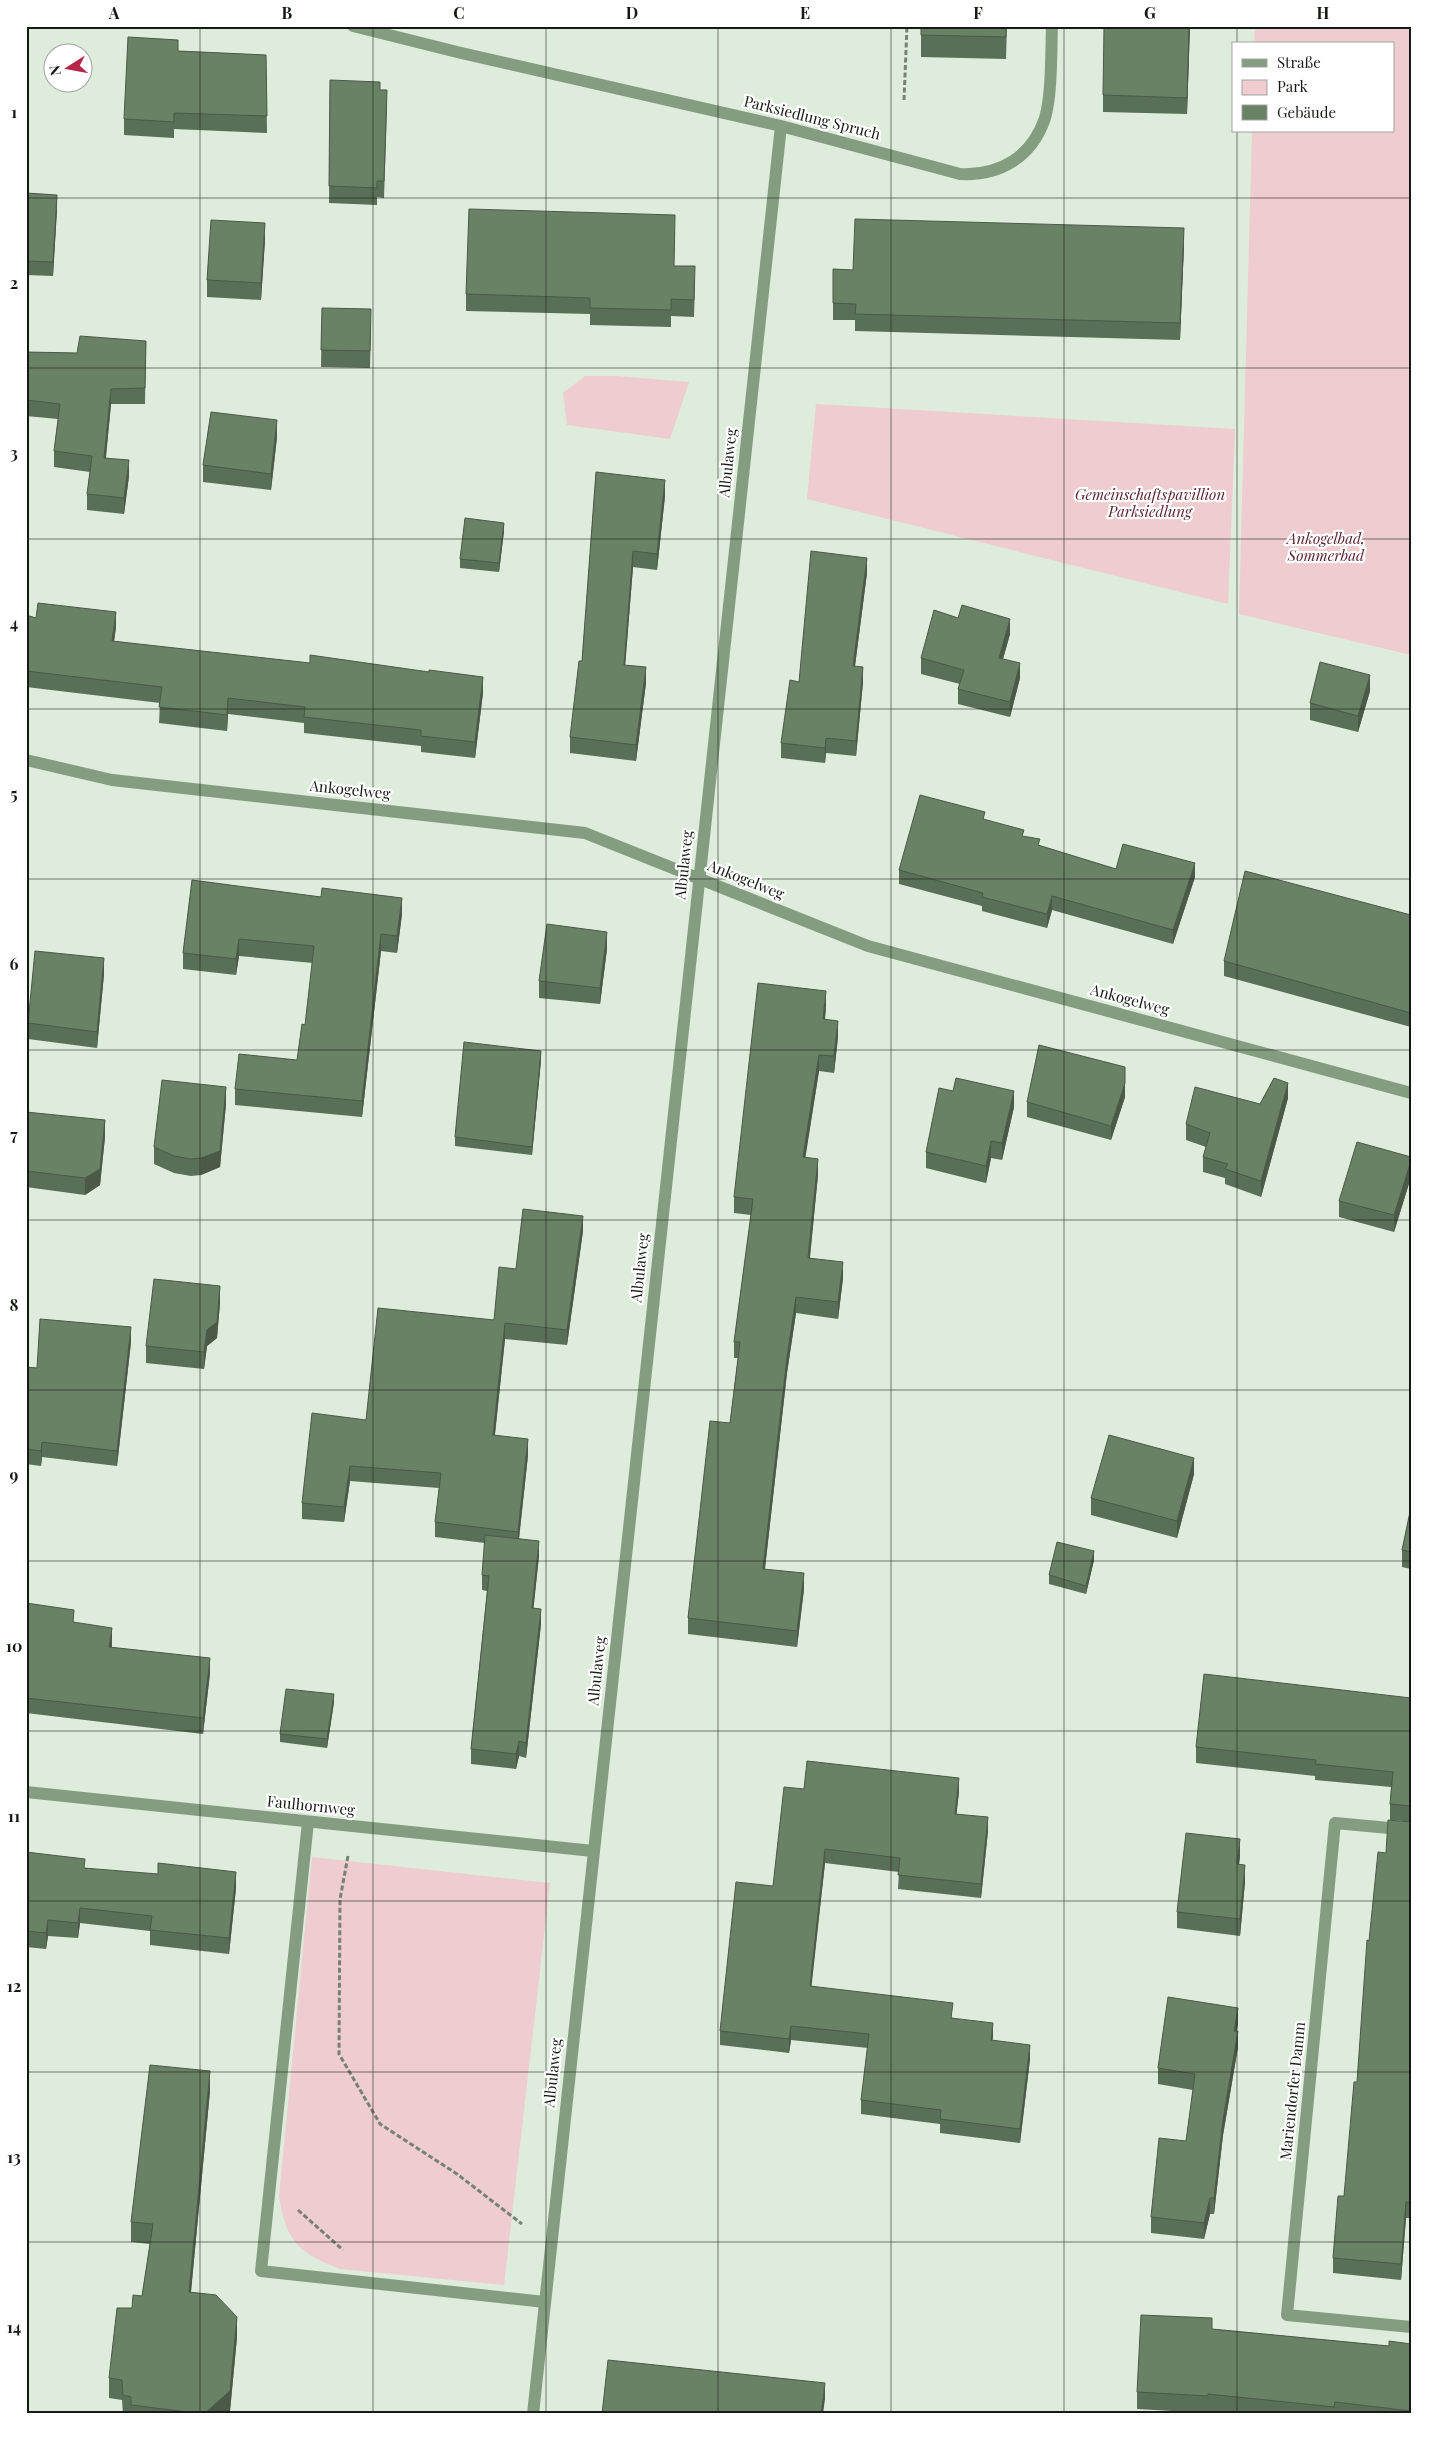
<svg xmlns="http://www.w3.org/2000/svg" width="1437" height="2440" font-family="'Playfair Display',serif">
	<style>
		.green { fill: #efcccf }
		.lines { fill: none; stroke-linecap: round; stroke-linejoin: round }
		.path { stroke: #778175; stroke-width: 3; stroke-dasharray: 5 2.5; stroke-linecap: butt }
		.service { stroke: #849d81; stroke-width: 12 }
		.minor { stroke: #849d81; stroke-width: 12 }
		.wall { fill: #5a6f57 }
		.shaded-wall { fill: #4a5a47 }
		.building { fill: #698165; stroke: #4a5a47 }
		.grid { fill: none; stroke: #151a14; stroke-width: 1; stroke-opacity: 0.55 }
		.labels { text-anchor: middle; stroke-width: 4.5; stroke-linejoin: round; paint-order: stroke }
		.street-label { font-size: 15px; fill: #151a14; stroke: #fff }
		.park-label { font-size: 15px; font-style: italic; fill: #5b252e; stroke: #fff }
		.neatline { fill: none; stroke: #151a14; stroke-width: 2 }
		.grid-label { font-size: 16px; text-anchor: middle; font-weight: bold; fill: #151a14 }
	</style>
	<rect width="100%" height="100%" fill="#deecdb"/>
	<path class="green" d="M1255,26H1411V655L1239,614L1252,131H1393V44H1254Z
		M585,376H617L689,382L670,439L567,425L563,393Z
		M816,404L1235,429L1228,604L807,499Z
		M312,1857L550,1883L504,2285L340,2269C298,2253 286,2241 279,2196Z"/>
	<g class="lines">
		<path class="path" d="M904,100L907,26
			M348,1856L340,1899L339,2054L380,2124L457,2174L522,2224
			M298,2210L343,2250"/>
		<path class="service" d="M308,1822L261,2271L545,2302"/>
		<path class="minor" d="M353,26L457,52L781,126L960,174C1000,176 1032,157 1045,118C1052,94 1051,52 1052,26
			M26,760L112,780L585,833L868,946L1411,1093
			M26,1792L593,1851
			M1411,1830L1335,1823L1287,2315L1411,2327
			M533,2414L781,126"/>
	</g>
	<path class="wall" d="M921,26H1007L1006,59L921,57Z
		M1190,26L1187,114L1103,112V95Z
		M178,51L266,55L267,133L174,129V138L124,135V119Z
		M330,80L380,90L387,107L384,198L377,197V205L329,203Z
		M26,193L57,209L53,276L26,275Z
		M675,231L674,266L695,282L694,317L671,316V327L590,325V314L466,311V294Z
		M265,240L261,300L207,297V280Z
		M1184,245L1180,340L855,331V320H833V269L853,270Z
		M322,308L371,326L370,368L321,367Z
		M146,341L145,404H111L106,458L129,476L124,514L87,510V494L90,472L54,467V451L58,419L26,416V352L77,353Z
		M277,437L271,490L203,482V465Z
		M596,472L665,496L657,570L633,567L625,665L646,683L636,761L570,753V737L582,661Z
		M504,531L499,572L460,568V559Z
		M867,573L855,666L863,682L856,756L826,753L825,763L781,758V743L799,682Z
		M26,615L36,618L116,627L114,641L483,693L475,758L421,752V746L304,733V723L228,714L227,731L159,723L160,703L26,687Z
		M958,618L1010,634L1003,659L1020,678L1010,717L958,704V689L960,684L921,674V658Z
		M1370,691L1358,732L1310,720V703Z
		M985,820L1024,837L1040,846L1116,869L1195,877L1173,944L1052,910L1047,928L982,911V906L899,884V870Z
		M192,880L402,914L397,953L381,951L362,1117L235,1105V1089L297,1060L305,1025L313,963L239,956L236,975L183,969V953Z
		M1411,915V1027L1224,976V961Z
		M607,949L600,1004L539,998V981Z
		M104,974L97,1048L28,1039V1023Z
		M826,1007L825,1020L838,1037L834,1073L819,1071L805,1157L818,1175L810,1258L843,1278L838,1319L796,1313L787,1373L765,1569L804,1589L797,1647L688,1634V1618L730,1423L738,1358H734V1342L751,1215L734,1213V1197Z
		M541,1060L532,1155L455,1146V1137Z
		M1125,1097L1111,1140L1027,1117V1102Z
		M1288,1098L1261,1197L1225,1184V1178L1203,1172V1157L1206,1147L1186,1140V1124L1260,1104Z
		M226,1104L220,1167L201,1175L191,1176L174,1173L154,1164V1147Z
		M1014,1107L1002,1160L991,1158L986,1183L926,1168V1152Z
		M26,1112L105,1137L100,1185L85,1195L26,1187Z
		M1411,1157V1177L1394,1232L1339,1217V1201Z
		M583,1231L567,1345L505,1339L495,1435L528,1455L519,1539L539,1556L533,1609L541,1624L526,1758L519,1756L516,1769L471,1764V1749L487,1591L482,1590V1575L485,1543L435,1537V1522L439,1488L350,1481L344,1522L302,1519V1503L366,1420L494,1320L516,1269Z
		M220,1303L217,1338L207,1346L204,1369L146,1363V1346Z
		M131,1342L117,1466L42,1457L41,1466L26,1464V1367L37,1368Z
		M1194,1474L1177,1538L1091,1515V1498Z
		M1411,1507V1569L1402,1567V1550Z
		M1094,1560L1086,1594L1049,1584V1575Z
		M26,1603L74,1622L112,1644V1647L210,1673L203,1734L26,1713Z
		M1411,1698V2218H1406L1401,2280L1333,2273V2258L1344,2196L1357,2082L1369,1941L1386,1853L1404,1821L1390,1820V1804L1391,1787L1315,1780V1776L1196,1763V1747Z
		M334,1702L327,1748L280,1742V1734Z
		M804,1789L959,1792L956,1814L988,1831L981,1898L898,1889L899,1872L825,1863L811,1986L953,2018L993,2037L992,2040L1030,2059L1020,2143L940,2133V2124L861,2114V2100L868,2048L791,2040L789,2053L720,2045V2031L773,1886Z
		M26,1852L85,1868L236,1888L229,1954L150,1945V1931L80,1923L78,1938L48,1936L46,1949L26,1947Z
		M1240,1856L1239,1864L1245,1882L1240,1936L1177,1928V1912Z
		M1238,2024L1236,2031L1238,2047L1223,2135L1214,2214H1210L1204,2239L1151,2233V2217L1186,2141L1193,2090L1158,2084V2068Z
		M210,2091L191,2292L237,2337L230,2411L226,2414H123L122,2400L109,2398V2378L132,2308L142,2296L150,2244L131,2242V2222Z
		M1212,2329L1389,2346L1411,2344V2414H1238L1208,2411V2413L1137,2409V2392Z"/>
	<path class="shaded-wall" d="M1189,26H1190L1187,114V98Z
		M57,195V209L53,276V262Z
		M265,223V240L261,300V283Z
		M1184,228V245L1180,340V323Z
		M111,389V404L104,473V458Z
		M277,420V437L271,490V474Z
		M129,460V476L124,514V498Z
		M665,480V496L657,570V554Z
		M504,523V531L499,572V563Z
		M633,551V567L624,681V665Z
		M867,558V573L853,681V666Z
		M116,612V627L112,657V641Z
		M1010,619V634L999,673V658Z
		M1020,663V678L1010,717V702Z
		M646,667V683L636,761V745Z
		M863,667V682L856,756V741Z
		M1370,675V691L1358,732V716Z
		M483,677V693L475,758V742Z
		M228,698V714L227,731V715Z
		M826,738V753L825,763V748Z
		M1195,863V877L1173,944V930Z
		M1052,896V910L1047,928V914Z
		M402,898V914L397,953V936Z
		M607,932V949L600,1004V988Z
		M381,934V951L362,1117V1101Z
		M239,939V956L236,975V959Z
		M104,958V974L97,1048V1032Z
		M826,991V1007L823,1036V1019Z
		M838,1021V1037L834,1073V1056Z
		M541,1051V1060L532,1155V1147Z
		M819,1055V1071L803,1173V1157Z
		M1125,1083V1097L1111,1140V1126Z
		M1288,1083V1098L1261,1197V1181Z
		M226,1087V1104L220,1167L201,1175V1158Z
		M1014,1091V1107L1002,1160V1143Z
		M105,1120V1137L100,1185L85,1195V1178Z
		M991,1141V1158L986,1183V1166Z
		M818,1159V1175L808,1274V1258Z
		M1411,1161V1177L1394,1232V1215Z
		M583,1216V1231L567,1345V1330Z
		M843,1262V1278L838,1319V1302Z
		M220,1286V1303L217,1338L207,1346L204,1369V1352L207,1330Z
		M796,1297V1313L787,1373L763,1585V1569L787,1357Z
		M505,1323V1339L493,1451V1435Z
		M131,1327V1342L117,1466V1451Z
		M528,1439V1455L518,1547V1532Z
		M42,1442V1457L41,1466V1451Z
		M1194,1458V1474L1177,1538V1521Z
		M350,1466V1481L344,1522V1507Z
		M539,1541V1556L532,1623V1608Z
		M1094,1551V1560L1086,1594V1586Z
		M804,1573V1589L797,1647V1631Z
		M541,1609V1624L526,1758V1743Z
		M112,1628V1644L109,1662V1647Z
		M210,1658V1673L203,1734V1718Z
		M334,1694V1702L327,1748V1739Z
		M519,1741V1756L516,1769V1754Z
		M959,1778V1792L955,1828V1814Z
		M988,1817V1831L981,1898V1884Z
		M1240,1839V1856L1237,1881V1864Z
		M825,1849V1863L810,2000V1986Z
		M1245,1865V1882L1240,1936V1919Z
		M236,1872V1888L229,1954V1938Z
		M80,1908V1923L78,1938V1923Z
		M48,1920V1936L46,1949V1933Z
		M1238,2008V2024L1234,2047V2031Z
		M993,2023V2037L991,2054V2040Z
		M791,2026V2040L789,2053V2039Z
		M1238,2031V2047L1223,2135L1214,2214V2198L1223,2120Z
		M1030,2045V2059L1020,2143V2129Z
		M210,2071V2091L189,2312V2292Z
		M1210,2198V2214L1204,2239V2223Z
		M1406,2202V2218L1401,2280V2264Z
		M237,2317V2337L230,2411L226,2414H204Z
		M825,2383V2399L823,2414H821Z"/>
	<path class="building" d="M921,26H1006V37L921,35Z
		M1104,26H1189L1187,98L1103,95Z
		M128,37L178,40V51L266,55L267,116L174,113V122L124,119Z
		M330,80L380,82V90H387L384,181H377V188L329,186Z
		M26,193L57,195L53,262L26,261Z
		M469,209L675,215L674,266H695L694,300L671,299V310L590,308V298L466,294Z
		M855,219L1184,228L1180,323L855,314L856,304L833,303V269L853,270Z
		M211,220L265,223L261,283L207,280Z
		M322,308L371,309L370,351L321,350Z
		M80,336L146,341L145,388L111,389L104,458L129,460L124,498L87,494L92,456L54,451L60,404L26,400V352L77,353Z
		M211,412L277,420L271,474L203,465Z
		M596,472L665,480L657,554L633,551L624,665L646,667L636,745L570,737L579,661H582Z
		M465,518L504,523L499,563L460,559Z
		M811,551L867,558L853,666L863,667L856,741L826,738L825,748L781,743L790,680L799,682Z
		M38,603L116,612L112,641L310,663V655L429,672V670L483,677L475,742L421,736V730L304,717L305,707L228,698L227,715L159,707L162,687L26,671V615L36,618Z
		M962,605L1010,619L999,658L1020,663L1010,702L958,689L964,670L921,658L934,610L958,618Z
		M1320,662L1370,675L1358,716L1310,703Z
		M920,795L985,812L983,819L1024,830L1022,836L1040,839L1038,845L1116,869L1123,844L1195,863L1173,930L1052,896L1047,914L982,897L983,893L899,870Z
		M1245,871L1411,915V1013L1224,961Z
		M192,880L321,897L322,888L402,898L397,936L381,934L362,1101L235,1089L239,1054L297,1060L302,1024L305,1025L314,946L239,939L236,959L183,953Z
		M547,924L607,932L600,988L539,981Z
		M35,951L104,958L97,1032L28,1023Z
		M758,983L826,991L823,1019L838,1021L834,1056L819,1055L803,1157L818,1159L808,1258L843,1262L838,1302L796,1297L787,1357L763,1569L804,1573L797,1631L688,1618L710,1421L730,1423L740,1342H734L753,1199L734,1197Z
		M464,1042L541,1051L532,1147L455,1137Z
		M1039,1045L1125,1067V1083L1111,1126L1027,1102Z
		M956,1078L1014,1091L1002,1143L991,1141L986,1166L926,1152L939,1088L953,1091Z
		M1274,1078L1288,1083L1261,1181L1225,1169L1228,1164L1203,1157L1210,1133L1186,1124L1195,1087L1260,1104Z
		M162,1080L226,1087L220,1151L201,1158L191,1159L174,1156L154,1147Z
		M26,1112L105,1120L100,1169L85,1178L26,1171Z
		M1357,1142L1411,1157V1161L1394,1215L1339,1201Z
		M523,1209L583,1216L567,1330L505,1323L493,1435L528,1439L518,1532L435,1522L441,1473L350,1466L344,1507L302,1503L312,1413L366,1420L378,1308L494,1320L499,1267L516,1269Z
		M154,1279L220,1286L217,1322L207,1330L204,1352L146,1346Z
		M40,1319L131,1327L117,1451L42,1442L41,1451L26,1449V1367L37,1368Z
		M1109,1435L1194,1458L1177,1521L1091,1498Z
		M1411,1507V1552L1402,1550Z
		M485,1535L539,1541L532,1608L541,1609L526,1743L519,1741L516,1754L471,1749L489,1576L482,1575Z
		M1057,1542L1094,1551L1086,1586L1049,1575Z
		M26,1603L74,1610L73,1622L112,1628L109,1647L210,1658L203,1718L26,1698Z
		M1204,1674L1411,1698V1806L1390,1804L1393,1772L1315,1764L1316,1760L1196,1747Z
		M286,1689L334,1694L327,1739L280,1734Z
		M807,1761L959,1778L955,1814L988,1817L981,1884L898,1875L900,1858L825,1849L810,1986L953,2003L951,2018L993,2023L991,2040L1030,2045L1020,2129L940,2119L941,2110L861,2100L869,2034L791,2026L789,2039L720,2031L736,1882L773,1886L784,1787L804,1789Z
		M1388,1820L1411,1822V2202H1406L1401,2264L1333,2258L1338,2196H1344L1354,2082H1357L1367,1940L1369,1941L1378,1852L1386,1853Z
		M1186,1833L1240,1839L1237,1864L1245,1865L1240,1919L1177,1912Z
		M26,1852L85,1859L84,1868L158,1874V1863L236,1872L229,1938L150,1930L152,1916L80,1908L78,1923L48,1920L46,1933L26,1931Z
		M1168,1997L1238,2008L1234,2031H1238L1223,2120L1214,2198H1210L1204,2223L1151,2217L1159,2138L1186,2141L1195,2074L1158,2068Z
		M150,2065L210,2071L189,2292L216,2295L237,2317L230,2391L204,2414L131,2405V2397L123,2395L122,2380L109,2378L117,2308H132L133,2295L142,2296L153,2224L131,2222Z
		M1141,2315L1212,2318V2329L1389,2346V2341L1411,2344V2411L1335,2402L1334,2407L1208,2394V2396L1137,2392Z
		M608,2360L825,2383L821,2414H602Z"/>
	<path class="grid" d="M200,26V2414M373,26V2414M546,26V2414M718,26V2414M891,26V2414M1064,26V2414M1237,26V44M1237,131V2414M26,198H1411M26,368H1411M26,539H1411M26,709H1411M26,879H1411M26,1050H1411M26,1220H1411M26,1390H1411M26,1561H1411M26,1731H1411M26,1901H1411M26,2072H1411M26,2242H1411"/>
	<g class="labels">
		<g class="street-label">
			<text transform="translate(812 118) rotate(14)" y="5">Parksiedlung Spruch</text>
			<text transform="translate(728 463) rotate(-84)" y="5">Albulaweg</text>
			<text transform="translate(350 790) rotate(6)" y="5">Ankogelweg</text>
			<text transform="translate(684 865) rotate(-84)" y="5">Albulaweg</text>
			<text transform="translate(746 880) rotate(22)" y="5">Ankogelweg</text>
			<text transform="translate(1130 1000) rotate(15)" y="5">Ankogelweg</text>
			<text transform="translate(640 1268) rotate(-84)" y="5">Albulaweg</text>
			<text transform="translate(597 1671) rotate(-84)" y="5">Albulaweg</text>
			<text transform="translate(311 1806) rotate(6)" y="5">Faulhornweg</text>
			<text transform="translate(553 2073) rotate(-84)" y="5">Albulaweg</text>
			<text transform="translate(1293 2091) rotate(-84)" y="5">Mariendorfer Damm</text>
		</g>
		<g class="park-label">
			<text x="1150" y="500">Gemeinschaftspavillion<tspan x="1150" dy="17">Parksiedlung</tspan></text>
			<text x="1326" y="544">Ankogelbad,<tspan x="1326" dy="17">Sommerbad</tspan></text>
		</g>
	</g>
	<rect width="1437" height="2440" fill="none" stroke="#ffffff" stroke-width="55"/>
	<rect x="1232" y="42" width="162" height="90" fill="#ffffff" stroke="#a1a3a1"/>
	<rect x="1242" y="59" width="25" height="8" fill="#849d81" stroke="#a1a3a1"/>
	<text x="1277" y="68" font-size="15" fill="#151a14">Straße</text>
	<rect x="1242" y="80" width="25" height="15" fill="#efcccf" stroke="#a1a3a1"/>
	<text x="1277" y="92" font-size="15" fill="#151a14">Park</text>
	<rect x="1242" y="105" width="25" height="15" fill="#698165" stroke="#a1a3a1"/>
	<text x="1277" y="118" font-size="15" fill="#151a14">Gebäude</text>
	<g transform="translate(68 68) rotate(259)"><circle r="24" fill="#ffffff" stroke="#a1a3a1"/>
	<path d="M0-4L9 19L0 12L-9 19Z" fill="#b7264b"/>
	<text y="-8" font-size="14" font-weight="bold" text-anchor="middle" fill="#151a14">N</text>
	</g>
	<rect x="28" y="28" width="1382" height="2384" class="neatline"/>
	<g class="grid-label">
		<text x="114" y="19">A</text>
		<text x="287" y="19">B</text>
		<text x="459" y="19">C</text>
		<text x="632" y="19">D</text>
		<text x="805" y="19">E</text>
		<text x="978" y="19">F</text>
		<text x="1150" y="19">G</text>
		<text x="1323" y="19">H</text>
		<text x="14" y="118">1</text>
		<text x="14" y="289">2</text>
		<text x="14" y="459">3</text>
		<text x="14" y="629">4</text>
		<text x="14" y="800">5</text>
		<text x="14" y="970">6</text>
		<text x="14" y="1141">7</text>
		<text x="14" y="1311">8</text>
		<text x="14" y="1481">9</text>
		<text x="14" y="1652">10</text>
		<text x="14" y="1822">11</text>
		<text x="14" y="1992">12</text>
		<text x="14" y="2163">13</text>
		<text x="14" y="2333">14</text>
	</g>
</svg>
